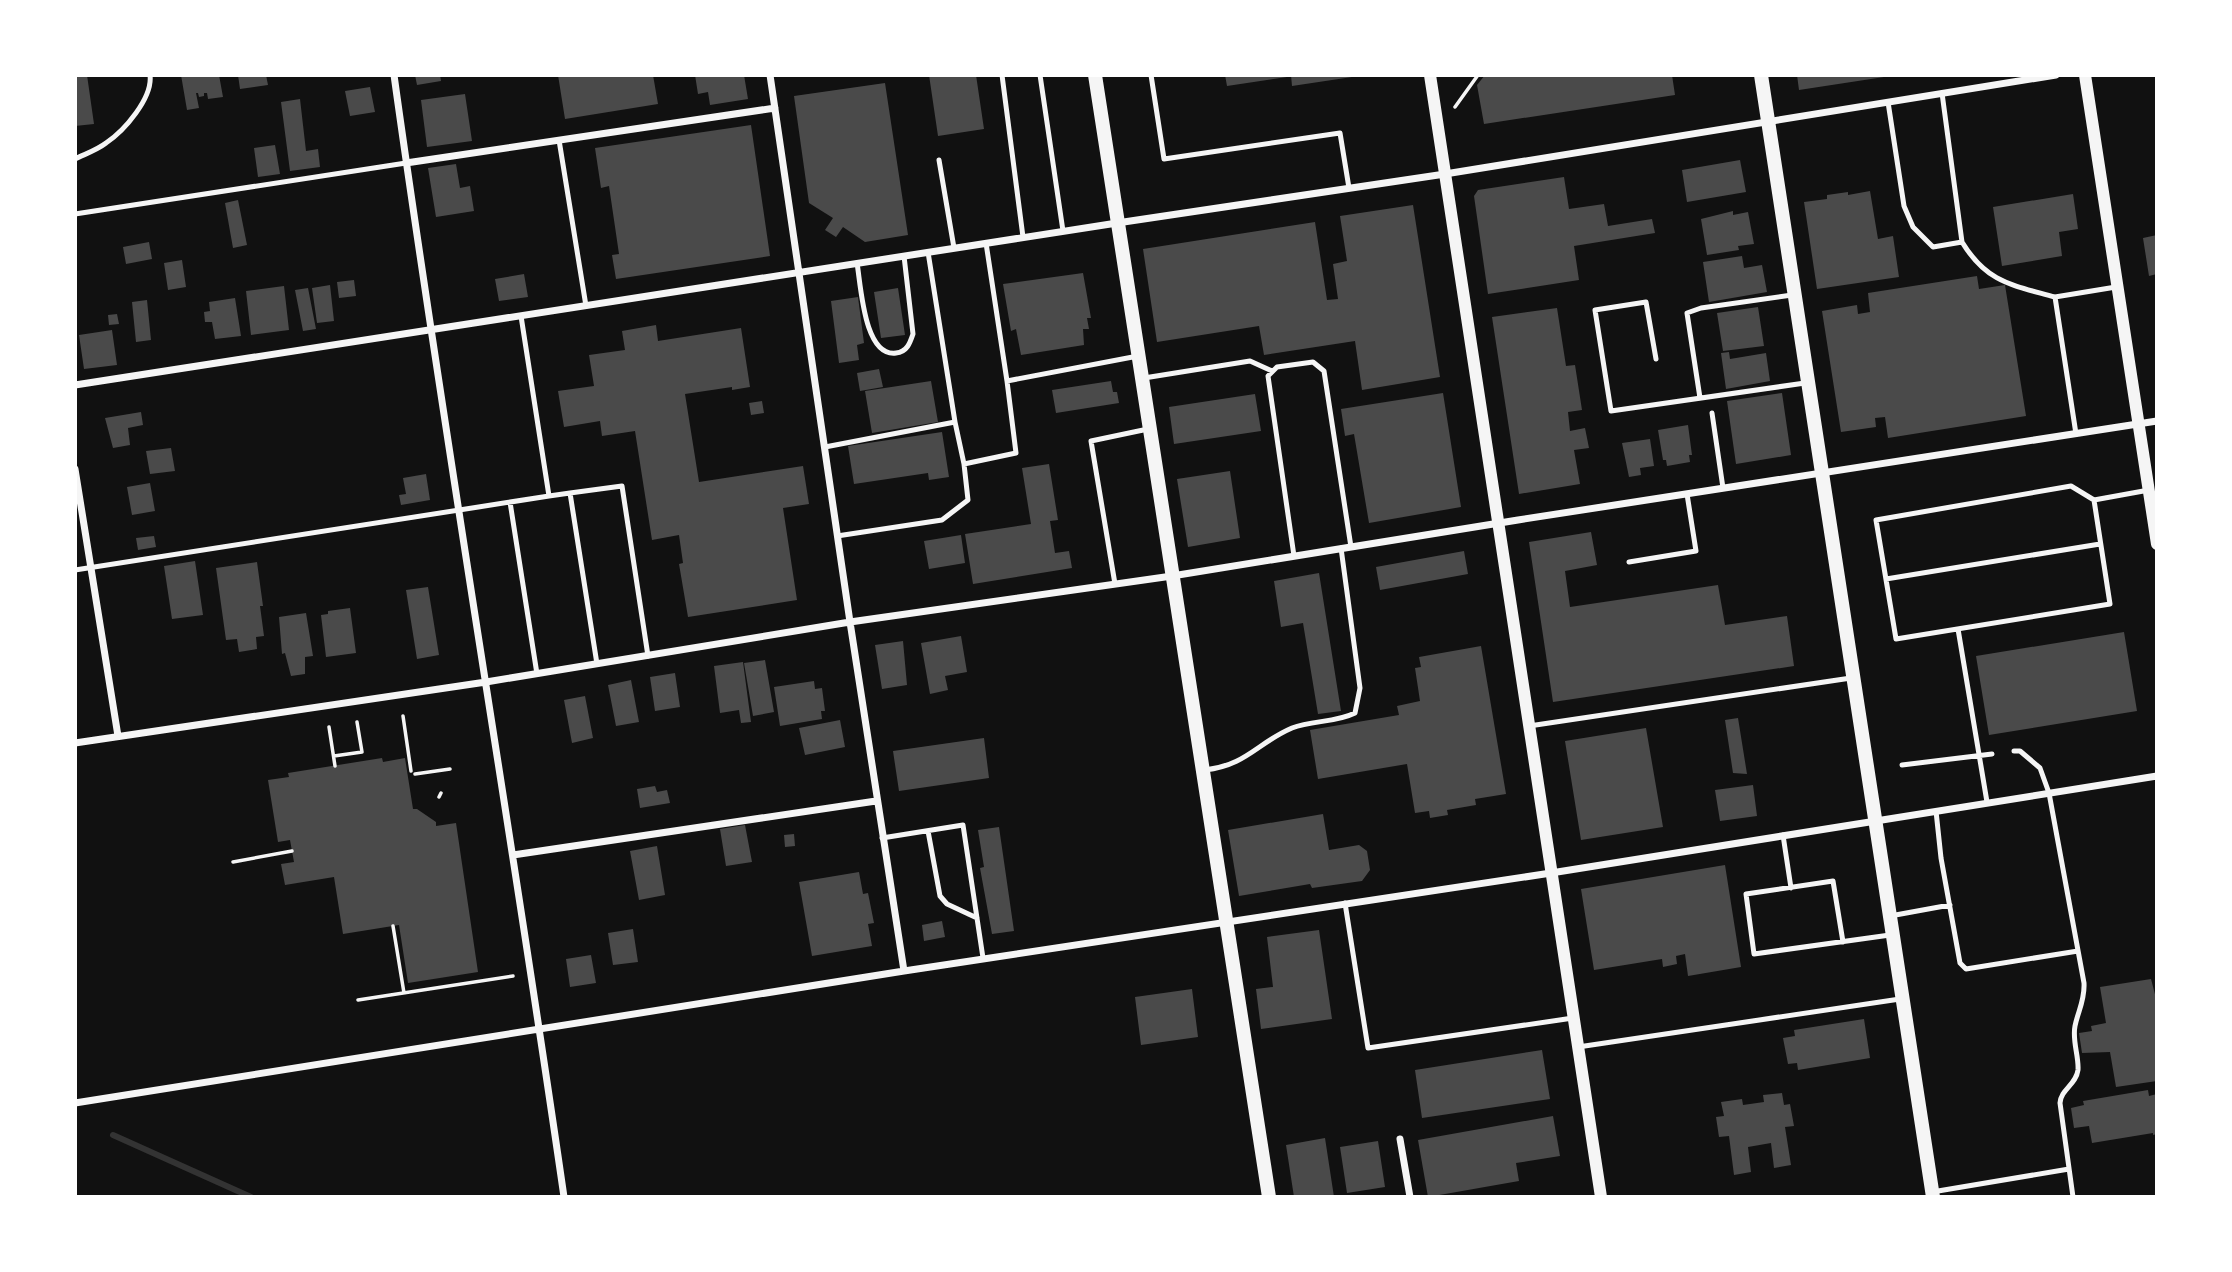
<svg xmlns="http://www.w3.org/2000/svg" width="2232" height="1272" font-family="Karla,sans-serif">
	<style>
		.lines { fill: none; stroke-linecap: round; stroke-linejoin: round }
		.stream { stroke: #333; stroke-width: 6 }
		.building { fill: #4a4a4a }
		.path { stroke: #f5f5f5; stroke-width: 3.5 }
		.service { stroke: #f5f5f5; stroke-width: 5 }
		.minor { stroke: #f5f5f5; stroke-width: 7 }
		.tertiary { stroke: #f5f5f5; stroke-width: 12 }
		.secondary { stroke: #f5f5f5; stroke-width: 14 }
	</style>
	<rect width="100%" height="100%" fill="#111"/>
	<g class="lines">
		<path class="stream" d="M113,1135L251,1197"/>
	</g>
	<path class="building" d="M75,75H87L94,124L75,126Z
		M181,75H219L223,97L208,99L207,93H204V96L199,97L198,93H196L199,108L187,110Z
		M238,75H266L268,85L240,89Z
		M415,75H440L441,81L417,85Z
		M558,75H653L658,104L565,119Z
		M695,75H744L748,99L710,105L708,92L698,94Z
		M929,75H976L984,129L938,136Z
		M1225,75H1287V77L1227,86Z
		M1291,75H1352V77L1292,86Z
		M1485,75H1672L1675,95L1484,124L1477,85Z
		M1797,75H1884V77L1799,90Z
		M885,83L908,235L865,242L843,227L836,237L825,230L833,218L809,203L794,96Z
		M370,87L375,112L350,116L345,91Z
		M465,94L472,141L427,147L421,100Z
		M300,99L306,151L318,149L320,167L290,171L281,102Z
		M751,125L770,256L616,279L612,255L619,254L609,186L601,188L595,148Z
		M275,145L280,174L258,177L254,148Z
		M1740,160L1746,192L1687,202L1682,170Z
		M456,164L460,188L470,186L474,211L436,217L428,168Z
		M1564,177L1569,209L1604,204L1608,226L1652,219L1655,233L1574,246L1579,280L1488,294L1474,196L1478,190Z
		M1870,191L1878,239L1893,236L1899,277L1817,289L1804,202L1827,199V195L1848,192V195Z
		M2073,194L2078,229L2059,232L2062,256L2002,266L1993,207Z
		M238,200L247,245L233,248L225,203Z
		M1413,205L1440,377L1362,390L1355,341L1264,355L1259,326L1157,342L1143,249L1315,222L1327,300L1338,299L1333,264L1347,261L1340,216Z
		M1733,211V215L1748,212L1754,244L1738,246L1739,250L1707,255L1701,219Z
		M2157,235V274L2149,276L2143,238Z
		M149,242L152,259L126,264L123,247Z
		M1742,256L1744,268L1762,265L1767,292L1709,302L1703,262Z
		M182,260L186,287L168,290L164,263Z
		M1083,273L1091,318H1087L1089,329H1083L1084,345L1021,355L1016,329L1011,331L1003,284Z
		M524,274L528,297L499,301L495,279Z
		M1977,276L1979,289L2005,285L2026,416L1888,438L1885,417L1875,418L1876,427L1841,432L1822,311L1857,305L1858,314L1870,312L1868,293Z
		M354,280L356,296L339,298L337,282Z
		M330,285L334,321L317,323L312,288Z
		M284,286L289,330L251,335L246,291Z
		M308,288L316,329L303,331L295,290Z
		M898,288L905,335L881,338L874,292Z
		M858,297L864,343L857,345L859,360L839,363L831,301Z
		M235,298L241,336L215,339L212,322H205L204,312L210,311L209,302Z
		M147,300L151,340L136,342L132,302Z
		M1758,307L1764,346L1723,351L1717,313Z
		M1557,308L1566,366L1575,365L1582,410L1568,412L1570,431L1585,428L1589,448L1574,450L1580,484L1519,494L1492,317Z
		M117,314L119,324L109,325L108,315Z
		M656,325L658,341L741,328L750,387L732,390V387L685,394L699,482L803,466L809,504L783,508L797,600L688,617L679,564L683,563L679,535L652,540L635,431L602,436L600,421L564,427L558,391L594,386L589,355L625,350L622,331Z
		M112,330L117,365L84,369L79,335Z
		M1729,352L1730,359L1766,353L1770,381L1726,389L1721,353Z
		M879,369L883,387L860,391L857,373Z
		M931,381L938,422L872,433L865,391Z
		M1111,381L1113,392H1117L1119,403L1056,413L1052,390Z
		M1443,393L1461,507L1369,523L1354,434L1345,436L1341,409Z
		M1782,393L1791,455L1736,464L1727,401Z
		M1255,394L1261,431L1174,444L1169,407Z
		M762,401L764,413L751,415L749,403Z
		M141,412L143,425L128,428L130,445L113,448L105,418Z
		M1688,425L1692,455H1689L1690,462L1667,466L1666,460H1663L1658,430Z
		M942,432L949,477L929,480L928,473L854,484L848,446Z
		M1650,439L1654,466L1640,468L1641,475L1629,477L1622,443Z
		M171,448L175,471L150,474L146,451Z
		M1049,464L1058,520L1050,521L1055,553L1069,551L1072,568L973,584L965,534L1031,524L1022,468Z
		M1230,471L1240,538L1188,547L1177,479Z
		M426,474L430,500L401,505L399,495L406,494L403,478Z
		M150,483L155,511L132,515L127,487Z
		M1591,532L1597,565L1565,571L1570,607L1718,585L1725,625L1787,616L1794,666L1553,702L1529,542Z
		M961,535L965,563L929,569L924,541Z
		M154,536L156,547L138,550L136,538Z
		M1464,551L1468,574L1380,590L1376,567Z
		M195,561L203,615L172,619L164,566Z
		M257,562L263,606H260L264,636L256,637L257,649L239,652L237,639L226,640L216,568Z
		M1319,573L1341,711L1318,714L1303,623L1281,627L1274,581Z
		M428,587L439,655L417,659L406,590Z
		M350,608L356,653L326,657L321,615L328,614V611Z
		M306,613L313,656L305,657V674L291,676L285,653L282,654L279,617Z
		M2124,632L2137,711L1989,735L1976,656Z
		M961,636L967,672L945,676L948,690L930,694L921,643Z
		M903,641L907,685L882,689L875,645Z
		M1481,646L1506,794L1475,799L1476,805L1447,810L1448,815L1430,818L1429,811L1415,813L1407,764L1318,779L1310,730L1399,715L1397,706L1420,701L1415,668L1421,667L1419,657Z
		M765,660L774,712L753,716L744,663Z
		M743,662L751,722L741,723L739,710L720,713L714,666Z
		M675,673L680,707L655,711L650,677Z
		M631,680L639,722L616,726L608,685Z
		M814,681L815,689L822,688L825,711H821L822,719L780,726L774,687Z
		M585,696L593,738L572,743L564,700Z
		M1738,718L1747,774L1733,773L1725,720Z
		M840,720L845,747L805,755L799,728Z
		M1646,728L1663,827L1581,840L1565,741Z
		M984,738L989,778L899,791L893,751Z
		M382,758L383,762L405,758L413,809H417L436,822V826L456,823L478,972L408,983L399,925L343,934L334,877L285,885L281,864L294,862L290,840L278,842L268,780L289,777L288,773Z
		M1753,785L1757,816L1720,821L1715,790Z
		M655,786L657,792L667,790L670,803L640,808L637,789Z
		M1323,814L1329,850L1359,845L1367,851L1370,870L1362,881L1312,888L1310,884L1239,896L1228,830Z
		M745,825L752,862L726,866L720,829Z
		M999,827L1014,931L992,934L980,868L984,867L978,830Z
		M794,834L795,846L785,847L784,835Z
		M657,846L665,895L639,900L630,851Z
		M1725,865L1741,967L1688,976L1685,954L1676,956L1677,964L1663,967L1662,959L1594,970L1581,889Z
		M859,872L863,894L868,893L874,923L868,924L872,946L812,956L799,882Z
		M942,921L945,937L924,941L922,925Z
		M633,929L638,962L613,965L608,933Z
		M1319,930L1332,1019L1261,1029L1256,989L1273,987L1267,937Z
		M591,955L596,983L570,987L566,959Z
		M2151,979L2157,1002V1081L2116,1087L2110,1052L2082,1053L2079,1033L2092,1031L2091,1026L2106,1023L2100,987Z
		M1192,989L1198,1037L1141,1045L1135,997Z
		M1864,1019L1870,1058L1798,1070L1797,1063L1788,1064L1783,1038L1795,1036L1794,1030Z
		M1542,1050L1550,1099L1422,1118L1415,1070Z
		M2148,1090L2149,1096L2157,1094V1134L2153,1135V1133L2092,1143L2089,1126L2074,1128L2071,1108L2084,1105L2083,1101Z
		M1782,1093L1784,1105L1790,1104L1794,1126L1785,1127L1791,1165L1774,1168L1771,1143L1748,1147L1751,1172L1734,1175L1729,1136L1719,1137L1716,1117L1724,1116L1721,1102L1742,1099L1743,1105L1764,1102L1763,1095Z
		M1553,1116L1560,1156L1516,1163L1519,1181L1428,1197L1418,1140Z
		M1325,1138L1334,1197H1294L1286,1145Z
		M1378,1141L1385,1187L1347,1193L1340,1147Z"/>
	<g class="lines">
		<path class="path" d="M1455,107L1478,75
			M403,716L411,771
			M329,727L335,766
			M334,756L362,752L357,722
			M415,774L450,769
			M439,797L441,793
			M233,862L292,851
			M393,926L404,993
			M358,1000L513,976"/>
		<path class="service" d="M1002,75L1023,237
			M1040,75L1063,231
			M1151,75L1164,159L1340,133L1349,188
			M1942,93L1962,242C1987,283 2012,285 2055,297
			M1888,102L1904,206L1913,227L1933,247L1962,242
			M559,140L586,306
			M75,159C85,154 97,150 106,143C124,131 153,98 150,75
			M939,160L954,248
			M75,214L406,163
			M986,243L1007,381
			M857,263C861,286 864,357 896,353C907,352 910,343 913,334L904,256
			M1656,359L1646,302L1595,310L1611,411L1805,383
			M1144,378L1250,361L1272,371
			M1700,398L1687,313L1701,308L1792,295
			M1712,413L1723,488
			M2076,434L2055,297L2116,287
			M825,447L955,422L928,252
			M964,464L1016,453L1007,381L1138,356
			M2071,486L2094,500L2110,604L1896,639L1876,520Z
			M570,493L622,486L648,656
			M549,496L570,493L597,664
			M2094,500L2149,490
			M510,502L537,674
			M837,536L942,520L968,500L964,464L955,422
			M1294,556L1268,376L1277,367L1313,362L1324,371L1351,547
			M1629,562L1696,551L1687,494
			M75,570L549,496L521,316
			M1886,579L2100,544
			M1115,584L1091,441L1148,429
			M1958,629L1987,802
			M1529,726L1851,678
			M2014,751H2020L2040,768L2049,793L2084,983C2085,1000 2078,1011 2075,1026C2072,1041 2079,1056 2078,1070C2076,1085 2061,1089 2060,1103L2073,1197
			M1902,765L1992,754
			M1205,770C1247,765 1257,743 1292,728C1312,720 1335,723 1355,713L1360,688L1341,548
			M1936,811L1941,858L1960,963L1966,969L2078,951
			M928,831L940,896L947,904L977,918
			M1783,835L1791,888
			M882,838L963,825L983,958
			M1345,903L1368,1048L1573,1018
			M1890,916L1950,905
			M1843,942L1833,881L1746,894L1754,954L1890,935
			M1578,1047L1900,999
			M1932,1192L2069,1169"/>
		<path class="minor" d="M394,75C446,450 510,822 564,1197
			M770,75L850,622L904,971
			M406,163L775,108
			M75,385L1117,223L1445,174L2056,75
			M75,469L118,736
			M75,743L486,682L850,622L1172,576L1518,520L2157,421
			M513,855L876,801
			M75,1103L904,971L1551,873L2157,776
			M1400,1139L1410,1197"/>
		<path class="tertiary" d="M1430,75L1601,1197
			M2085,75L2157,544"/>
		<path class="secondary" d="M1095,75L1269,1197
			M1761,75L1933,1197"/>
	</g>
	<rect width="2232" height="1272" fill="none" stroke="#ffffff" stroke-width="154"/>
</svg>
